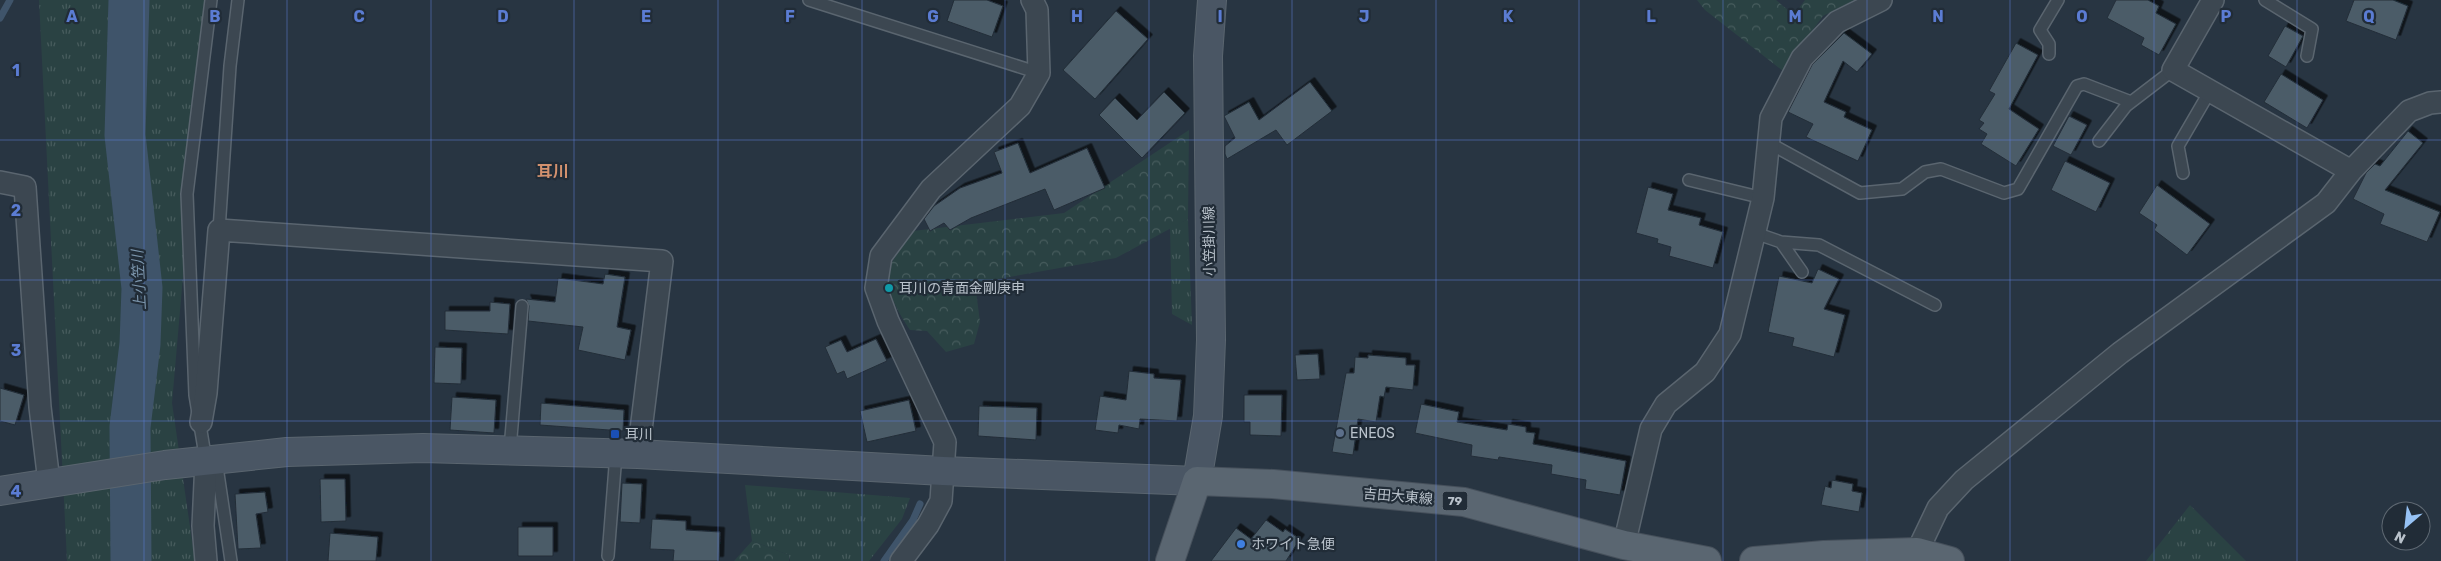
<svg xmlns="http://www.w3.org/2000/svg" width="2441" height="561" font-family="Rubik,'Noto Sans JP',sans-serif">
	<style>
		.grass { fill: url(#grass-tufts) }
		.forest { fill: url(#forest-crowns) }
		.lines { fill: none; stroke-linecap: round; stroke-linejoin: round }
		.stream { stroke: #3f546a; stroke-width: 7 }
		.river { stroke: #3f546a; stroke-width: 41 }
		.building { fill: #4c5b67; stroke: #232e39; filter: url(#shadow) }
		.lane-casing { stroke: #5a656f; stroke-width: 14 }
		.street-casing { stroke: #5a656f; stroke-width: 24 }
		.secondary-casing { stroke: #5a656f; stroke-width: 30 }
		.primary-casing { stroke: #46505b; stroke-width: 30 }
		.lane { stroke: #3c4751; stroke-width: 11 }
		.street { stroke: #3c4751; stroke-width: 21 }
		.secondary { stroke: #4a5664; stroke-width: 28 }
		.primary { stroke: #5a6671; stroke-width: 28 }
		.grid { fill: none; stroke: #5b7cd3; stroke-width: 1; stroke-opacity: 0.55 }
		.culture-dot { fill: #0f9aa8; stroke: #212c37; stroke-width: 2 }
		.service-dot { fill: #5c6f8a; stroke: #212c37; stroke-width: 2 }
		.transit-dot { fill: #1a4fb4; stroke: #212c37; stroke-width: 2 }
		.shop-dot { fill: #3f7fe0; stroke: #212c37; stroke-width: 2 }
		.labels { text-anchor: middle; stroke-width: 4.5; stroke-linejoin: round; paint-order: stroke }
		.shield { fill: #212c37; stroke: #8b959f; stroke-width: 1 }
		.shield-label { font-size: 12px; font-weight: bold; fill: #b9c2cb }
		.street-label { font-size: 14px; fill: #b9c2cb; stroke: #212c37 }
		.poi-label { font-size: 14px; fill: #b9c2cb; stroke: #212c37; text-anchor: start }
		.water-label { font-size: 15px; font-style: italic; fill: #7b95ac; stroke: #212c37 }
		.quarter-label { font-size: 16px; font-weight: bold; fill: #d2916e; stroke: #212c37 }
		.grid-label { font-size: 16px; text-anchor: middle; font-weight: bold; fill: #5b7cd3; stroke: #212c37; stroke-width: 4.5; stroke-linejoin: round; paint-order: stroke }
	</style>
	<defs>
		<pattern id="grass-tufts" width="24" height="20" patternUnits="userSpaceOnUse" patternTransform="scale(1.25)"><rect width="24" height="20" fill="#2a4243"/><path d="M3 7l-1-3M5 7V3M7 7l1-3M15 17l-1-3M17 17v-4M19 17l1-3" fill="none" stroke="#475c5d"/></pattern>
		<pattern id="forest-crowns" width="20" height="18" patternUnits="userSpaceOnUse" patternTransform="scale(1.25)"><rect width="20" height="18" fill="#2a4243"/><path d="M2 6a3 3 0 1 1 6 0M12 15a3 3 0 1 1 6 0" fill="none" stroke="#475c5d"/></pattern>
		<filter id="shadow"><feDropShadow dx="4.5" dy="-4.5" stdDeviation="0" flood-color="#0009"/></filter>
	</defs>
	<rect width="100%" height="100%" fill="#283542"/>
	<path class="grass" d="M39,0H211L197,115L172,403L195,561H67Z
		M1188,219L1192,325L1172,314L1170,228Z
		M745,485L910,498L902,519L869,561H790L789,555L752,541Z
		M2190,505L2246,561H2146Z"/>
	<path class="forest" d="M1697,0H1776L1794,15L1805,0H1855L1823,16L1783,71L1705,10Z
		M1189,130L1188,219L1116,258L975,283L980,322L974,344L946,352L927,331L910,330C899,313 881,285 891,264C897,253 906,242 913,231L1064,213Z
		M752,541L789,555V561H734Z"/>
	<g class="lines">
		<path class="stream" d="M0,18L10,0
			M884,561L913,520L920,504"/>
		<path class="river" d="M129,0L125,135L142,288L140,344L130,427L131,561"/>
	</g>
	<path class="building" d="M954,0H987L1003,6L992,37L947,21Z
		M2116,0H2148L2159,6L2156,13L2176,24L2159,55L2141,45L2144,38L2107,18Z
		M2354,0H2393L2408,6L2396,40L2346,21Z
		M1116,11L1148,39L1095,99L1063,70Z
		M2285,26L2303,36L2286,67L2268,56Z
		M1844,33L1872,54L1857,72L1843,61L1824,102L1846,112L1844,117L1872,130L1858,161L1806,137L1813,124L1788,112L1812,65Z
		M2016,43L2038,55L2009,109L2039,129L2016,166L1981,144L1987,134L1979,129L1984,123L1979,120L1995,94L1989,91Z
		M2281,74L2323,100L2307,128L2264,102Z
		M1310,82L1332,111L1287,145L1276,130L1227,159L1225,154V146L1235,138L1224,116L1249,102L1259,120Z
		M1164,92L1185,113L1142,158L1099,115L1115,98L1137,120Z
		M2069,116L2087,125L2071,155L2053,146Z
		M2408,131L2423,143L2385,190L2440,212L2427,242L2380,224L2384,214L2353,199L2366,173L2375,164L2380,166Z
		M1018,143L1030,173L1087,148L1105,188L1054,210L1045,189L971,218L950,230L944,223L930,231L924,219L934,206L960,188L1002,173L994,152Z
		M2065,161L2110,183L2096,212L2051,190Z
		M2157,185L2210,224L2187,255L2154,230L2157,225L2139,213Z
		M1648,187L1673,194L1668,210L1701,218L1699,225L1723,232L1713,268L1669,256L1671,247L1657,243L1658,239L1636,233Z
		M1818,269L1839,279L1824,309L1845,315L1834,357L1792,346L1794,338L1768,332L1779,276L1812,283Z
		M605,274L625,277L617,327L631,330L625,360L578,350L583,327L528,321L529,306L526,299L555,302L558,278L603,284Z
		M490,302L510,304L508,334L445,330V311H490Z
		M876,339L887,361L847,379L844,371L837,374L825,347L841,340L847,352Z
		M435,347L462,348L461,384L434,383Z
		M1318,354L1320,379L1297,380L1295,355Z
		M1368,355L1406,358V365H1415L1413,390L1386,387L1384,397L1380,396L1376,422L1358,419L1353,455L1332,452L1346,373H1354L1355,357L1368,358Z
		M1129,371L1154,374V378L1181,380L1177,421L1140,419L1139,429L1119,425L1118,433L1095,430L1100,396L1126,400Z
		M0,388L24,395L15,425L0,421Z
		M1244,395H1282L1281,436L1250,435V422H1244Z
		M452,397L496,400L494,433L450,430Z
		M909,400L916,431L867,442L860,411Z
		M541,403L624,410L623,431L540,425Z
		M1421,404L1459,412L1457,422L1507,430L1508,424L1526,427V432L1535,433L1533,444L1626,461L1620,495L1585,489L1586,480L1551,474L1552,465L1499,457L1498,460L1471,456L1472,445L1415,433Z
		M979,406L1037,408L1036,440L978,436Z
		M320,479H345L346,521L321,522Z
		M1832,480L1853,484L1852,491L1862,493L1859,512L1821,505L1825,486L1831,488Z
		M622,483L642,484L640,523L620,522Z
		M265,492L268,512L256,514L261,548L238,549L235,494Z
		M652,519L686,521V530L720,532L719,561H673L674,550L650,549Z
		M1266,520L1283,532L1285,529L1300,539L1286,561H1211L1236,528L1251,539Z
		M518,527H553V556H518Z
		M330,533L378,537L376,561H328Z"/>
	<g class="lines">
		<g class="lane-casing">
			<path id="lane" d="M809,0L1039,73
				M2265,0L2312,29L2307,56
				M2049,54V44L2040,30L2058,0
				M2099,141L2126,106L2173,70
				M1769,143L1860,193L1902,189L1925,172L1941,169L2004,193L2018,189L2077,86L2084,84L2131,102
				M2183,173L2178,146L2210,91
				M1689,180L1763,198
				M219,230L230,66L238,0
				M1755,233L1781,242L1802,272
				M1781,242L1819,245L1935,305
				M510,449L522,306
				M216,460L231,561
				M206,461L195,395L187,194L211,0
				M608,556L616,454"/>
		</g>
		<g class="street-casing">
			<path id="street" d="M2213,0L2173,70L2351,171
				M0,182L25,187L40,407L49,482
				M201,422L206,393L219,230L662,261L638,454
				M206,461L203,526L206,561
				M1624,545L1651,429L1666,404L1705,372L1730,334L1763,198L1771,118L1802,58L1837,22L1881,0
				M1917,552L1938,508L1964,480L2120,353L2326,203L2351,171L2409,111L2430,103L2441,102
				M901,561L928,525L941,501L945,442L888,321L876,288L881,256L931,189L1020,106L1039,73L1037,10L1032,0"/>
		</g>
		<g class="secondary-casing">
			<path id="secondary" d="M0,491L165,465L287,452L423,448L638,454L943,471L1197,481L1208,416L1211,340L1208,56L1212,0"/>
		</g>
		<g class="primary-casing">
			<path id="primary" d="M1170,561L1197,481L1273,484L1464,502L1624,545L1707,561
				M1754,561L1824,555L1917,552L1950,561"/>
		</g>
		<use href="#lane" class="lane"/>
		<use href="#street" class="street"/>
		<use href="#secondary" class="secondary"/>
		<use href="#primary" class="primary"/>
	</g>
	<path class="grid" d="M144,0V561M287,0V561M431,0V561M574,0V561M718,0V561M862,0V561M1005,0V561M1149,0V561M1292,0V561M1436,0V561M1579,0V561M1723,0V561M1867,0V561M2010,0V561M2154,0V561M2297,0V561M0,140H2441M0,280H2441M0,421H2441"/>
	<circle class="culture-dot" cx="889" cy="288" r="5"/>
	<circle class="service-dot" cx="1340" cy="433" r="5"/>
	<rect class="transit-dot" x="610" y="429" width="10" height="10" rx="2.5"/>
	<circle class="shop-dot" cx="1241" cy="544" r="5"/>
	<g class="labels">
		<rect class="shield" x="1442.5" y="491.5" width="25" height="19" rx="4"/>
		<g class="shield-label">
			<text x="1455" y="505">79</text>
		</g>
		<g class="street-label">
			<text transform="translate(1209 241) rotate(-91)" y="5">小笠掛川線</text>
			<text transform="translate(1398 496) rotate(5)" y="5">吉田大東線</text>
		</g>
		<g class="poi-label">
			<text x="899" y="293">耳川の青面金剛庚申</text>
			<text x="1350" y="438">ENEOS</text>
			<text x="625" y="439">耳川</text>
			<text x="1251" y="549">ホワイト急便</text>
		</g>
		<g class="water-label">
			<text transform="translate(139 280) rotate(-93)" y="5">上小笠川</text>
		</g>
		<g class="quarter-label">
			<text x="553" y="177">耳川</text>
		</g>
	</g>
	<g class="grid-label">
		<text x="72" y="22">A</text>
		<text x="215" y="22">B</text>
		<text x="359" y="22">C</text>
		<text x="503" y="22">D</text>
		<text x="646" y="22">E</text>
		<text x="790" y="22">F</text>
		<text x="933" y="22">G</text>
		<text x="1077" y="22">H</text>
		<text x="1220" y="22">I</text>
		<text x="1364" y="22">J</text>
		<text x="1508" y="22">K</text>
		<text x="1651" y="22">L</text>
		<text x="1795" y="22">M</text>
		<text x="1938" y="22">N</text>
		<text x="2082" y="22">O</text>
		<text x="2226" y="22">P</text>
		<text x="2369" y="22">Q</text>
		<text x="16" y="76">1</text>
		<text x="16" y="216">2</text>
		<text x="16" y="356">3</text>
		<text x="16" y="497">4</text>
	</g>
	<g transform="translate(2406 526) rotate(208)"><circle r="24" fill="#212c37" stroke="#5e6872"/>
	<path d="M0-4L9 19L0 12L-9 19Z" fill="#96c2f4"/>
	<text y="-8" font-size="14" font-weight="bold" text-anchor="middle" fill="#b9c2cb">N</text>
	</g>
</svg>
